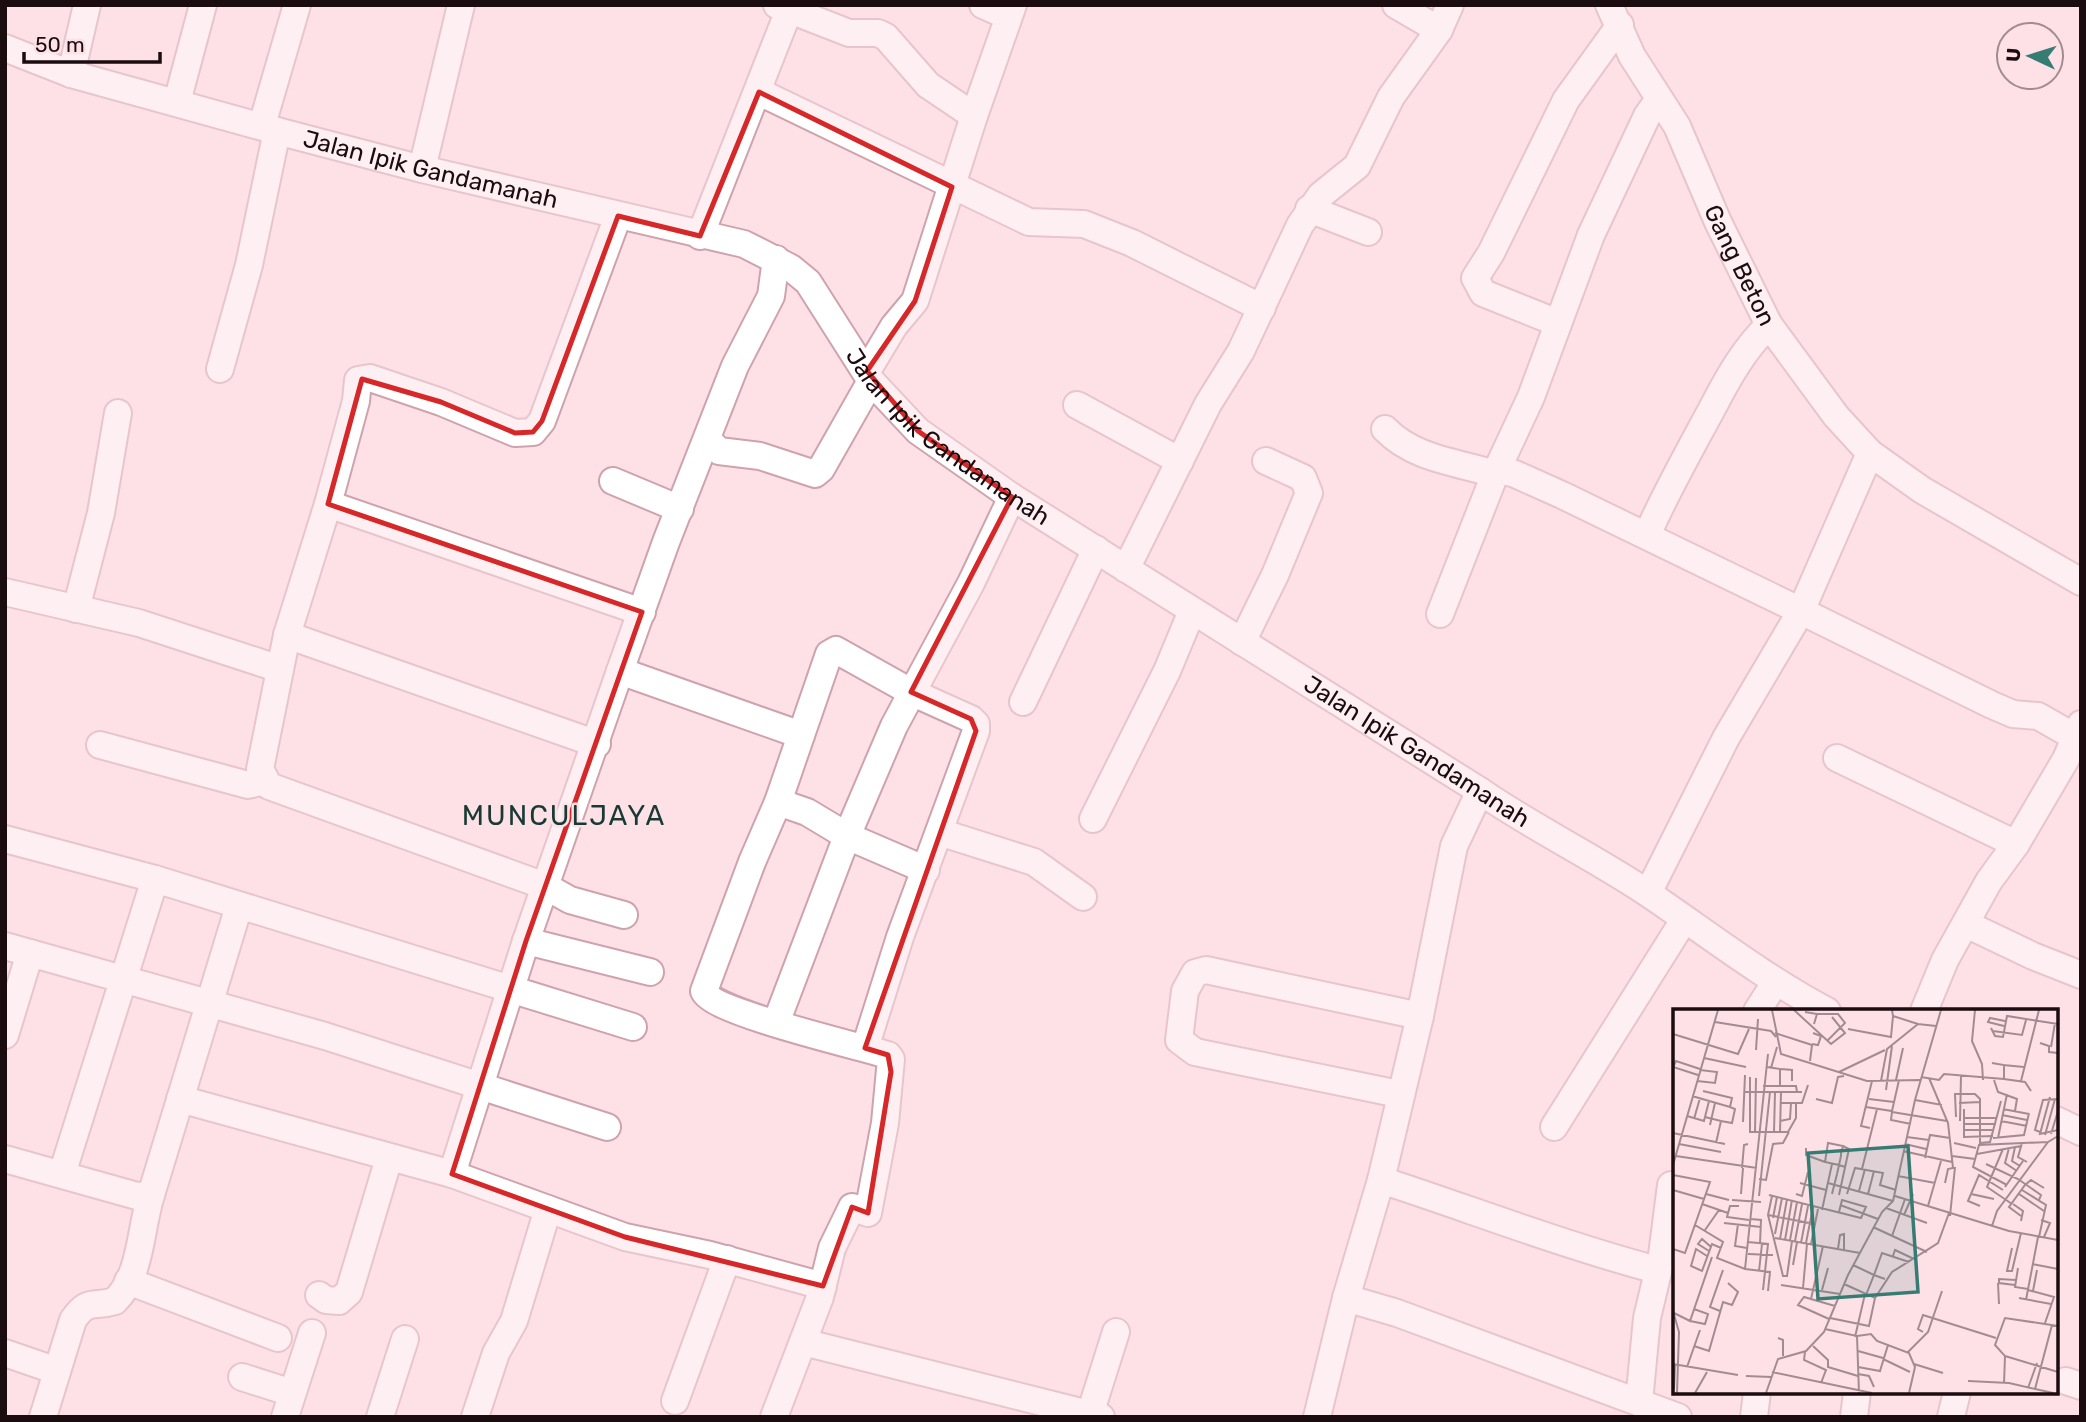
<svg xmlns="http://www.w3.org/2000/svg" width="2086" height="1422" font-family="Rubik,sans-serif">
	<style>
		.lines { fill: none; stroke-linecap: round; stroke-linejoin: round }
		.minor-casing { stroke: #cfa3ad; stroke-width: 30 }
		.minor { stroke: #fff; stroke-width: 26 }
		.marked { fill: none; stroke: #d62828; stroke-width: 5; stroke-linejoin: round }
		.labels { text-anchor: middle; stroke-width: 5; stroke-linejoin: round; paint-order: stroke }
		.street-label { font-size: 24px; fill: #1b0c10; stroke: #fde1e7 }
		.quarter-label { font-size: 28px; letter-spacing: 2px; fill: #183934; stroke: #fde1e7 }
		.inset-road { fill: none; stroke: #a38c91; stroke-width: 2 }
		.view { fill: #367c72; fill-opacity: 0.15; stroke: #367c72; stroke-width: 3.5 }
		.inset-edge { fill: none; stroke: #1b0c10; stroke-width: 3.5 }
	</style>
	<rect width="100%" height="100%" fill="#fde1e7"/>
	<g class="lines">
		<g class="minor-casing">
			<g id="minor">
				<path d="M777,5L849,33H878L886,37L928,85L974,116"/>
				<path d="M983,5L1008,16"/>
				<path d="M1396,5L1439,30"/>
				<path id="s1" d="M1609,5L1632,56L1677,126L1718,222L1769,325L1836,416L1870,453L1922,490L2081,582"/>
				<path id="s2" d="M5,48L71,74L277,131L422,169L744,244L791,268L808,282L871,381L918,431L1012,497L1480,791C1535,829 1594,857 1649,894C1708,934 1763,977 1827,1011"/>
				<path d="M71,74L87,5"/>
				<path d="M759,92L1029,222L1084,224L1132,243L1262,308"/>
				<path d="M177,102L203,5"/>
				<path d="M262,125L297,5"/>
				<path d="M422,169L461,5"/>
				<path d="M1309,209L1368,232"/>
				<path d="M618,216L542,421L533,432L515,433L441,402L370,378L358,380L356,401L328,504L287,635L260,769L269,786L545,886L570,900L624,915"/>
				<path d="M700,236L791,5"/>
				<path d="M1558,323L1483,293L1475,278L1491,253L1566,100L1620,25"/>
				<path d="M220,369L249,265L277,131"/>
				<path d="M867,371L894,326L915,301L974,116L1013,5"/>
				<path d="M1077,405L1180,461"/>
				<path d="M1385,429C1414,459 1457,462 1495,474L1440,614"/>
				<path d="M707,439L719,451L760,456L815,474L821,469L871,381"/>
				<path d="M1870,453L1801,611L1992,705L2013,714L2038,716L2075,737"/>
				<path d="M613,481L680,509"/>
				<path d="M328,504L642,612"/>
				<path d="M1647,535C1667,490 1691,448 1714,405C1729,376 1745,348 1769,325"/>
				<path d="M1126,569L1208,404L1241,351L1300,225L1321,195L1357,166L1391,97L1439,30L1450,5"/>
				<path d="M5,592L139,623L280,669"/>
				<path d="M76,609L101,513L118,413"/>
				<path d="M287,635L597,744"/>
				<path d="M1242,642L1275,575L1309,493L1303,478L1266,461"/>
				<path d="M620,671L801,735"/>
				<path d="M1023,702L1096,549"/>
				<path d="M100,745L248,785L264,781"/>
				<path d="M1837,758L2016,844"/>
				<path d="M778,802L807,812L847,836L926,870"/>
				<path d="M1093,819L1167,671L1192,611"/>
				<path d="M939,832L1034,862L1083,897"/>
				<path d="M5,839L155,879L633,1027"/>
				<path d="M1648,893L1726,738L1801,611L1562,495L1515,474L1505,471L1495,474L1531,397L1591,235L1647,116L1659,99"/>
				<path d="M1966,924L2033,956L2081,975"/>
				<path d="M526,941L650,972"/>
				<path d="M5,946L325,1036L607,1127"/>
				<path d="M1757,1011L1775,983"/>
				<path d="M1924,1011L1945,960L1989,881L2016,844L2066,759L2081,724"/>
				<path d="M776,1023L847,836L894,726L971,583L1012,497"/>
				<path d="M5,1035L30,953"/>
				<path d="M1399,1094L1195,1052L1179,1040L1185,991L1195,973L1206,970L1420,1016"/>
				<path d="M180,1099L452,1174L625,1237L710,1255L823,1286"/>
				<path d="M2056,1120L2081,1132"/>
				<path d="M1554,1127L1684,920"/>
				<path d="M5,1159L137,1196L151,1195L239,906"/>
				<path d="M62,1174L155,879"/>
				<path d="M452,1174L526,941L620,671L666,542L735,366L771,296L776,259"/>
				<path d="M1381,1180C1473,1210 1563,1245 1657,1270"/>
				<path d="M128,1281L278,1338"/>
				<path d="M319,1295L326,1300L339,1301L349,1292L389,1158"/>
				<path d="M1346,1298L1397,1313L1678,1417"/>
				<path d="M803,1342L1101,1417"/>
				<path d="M5,1353L57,1371"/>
				<path d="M242,1377L292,1393"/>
				<path d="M2066,1381L2081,1386"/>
				<path d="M675,1401L727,1259"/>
				<path d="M1639,1402L1647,1318L1662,1255L1671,1185"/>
				<path d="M1090,1414L1116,1332"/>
				<path d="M43,1417L73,1320C89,1297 93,1308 115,1301C142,1274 140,1229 151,1195"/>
				<path d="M285,1417L312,1333"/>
				<path d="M380,1417L405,1339"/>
				<path d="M475,1417L496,1353L514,1321L548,1209"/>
				<path d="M774,1417L820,1297L832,1248L852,1207L868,1213L885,1123L891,1059L888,1055C859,1046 712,1012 704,991L752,862L778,802L829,654L836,650L911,692L971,719L976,724V731L900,937L865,1048"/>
				<path d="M1317,1417L1346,1298L1381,1180L1420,1016L1454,846L1480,791"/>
				<path d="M1754,1417L1757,1392"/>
				<path d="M1854,1417L1857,1392"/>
				<path d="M1951,1417L1957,1392"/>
			</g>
		</g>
		<use href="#minor" class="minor"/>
	</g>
	<path d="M0 0H2086V1422H0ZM759,92L952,187L915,301L867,371L918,431L1012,497L911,692L971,719L976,731L865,1048L888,1055L891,1072L868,1213L852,1207L823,1286L625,1237L452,1174L526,941L642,612L328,504L362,379L441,402L515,433L533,432L542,421L618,216L700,236Z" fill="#fde1e7" fill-opacity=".55" fill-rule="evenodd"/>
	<path class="marked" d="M759,92L952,187L915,301L867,371L918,431L1012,497L911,692L971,719L976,731L865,1048L888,1055L891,1072L868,1213L852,1207L823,1286L625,1237L452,1174L526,941L642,612L328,504L362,379L441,402L515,433L533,432L542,421L618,216L700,236Z"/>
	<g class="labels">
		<g class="street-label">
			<text dy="8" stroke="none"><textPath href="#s2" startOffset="443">Jalan Ipik Gandamanah</textPath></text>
			<text dy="8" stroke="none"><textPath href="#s1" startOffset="292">Gang Beton</textPath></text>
			<text dy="8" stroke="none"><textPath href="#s2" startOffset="1052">Jalan Ipik Gandamanah</textPath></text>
			<text dy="8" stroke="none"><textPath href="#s2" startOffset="1619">Jalan Ipik Gandamanah</textPath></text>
		</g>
		<g class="quarter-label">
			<text x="564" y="825">MUNCULJAYA</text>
		</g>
	</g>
	<g transform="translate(1673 1009)">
		<rect width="385" height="385" fill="#fde1e7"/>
		<path class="inset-road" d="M99,1L108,45L194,72L247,71M121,1L158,35L172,24L159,8M219,1L220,7L245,15M302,1L299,32L309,55L310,71M132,3L144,5L141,15M144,5H165L172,14L155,31M42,13L98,22L103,28M331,17L315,13L317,9L332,12M318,19L322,27L330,28L334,7L385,15M175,20L218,28L220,7M320,22L349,26L353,11M102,24L139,36L137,52M0,25L65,45L76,20M367,34L376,37V43L385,44M139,35L145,36L148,27L140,24M378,38L382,14M83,41L85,10M31,49L73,58M319,54L331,56V70M330,56L351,58M94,58L107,60V78M98,59L104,38M108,60L119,61V72M166,63L212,41M25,66L0,58L3,52L27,60M77,68V123H115L123,109V94M248,68L266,71L271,65L331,70L352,73L358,82M256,69L275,114L280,159L275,160L272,174M223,71L230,39M321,71L325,83L344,90L342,102M24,72L42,74L44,63L27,61M208,72L214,40L245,15L263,17M348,72L366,1M90,77H123L124,83M213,81L219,37M71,83H129M19,87L57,98L59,89L30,82M377,88L367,125L385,121M143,90L159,94L165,68L171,67M196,90L221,93M242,91L269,96M107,94H129L135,76M286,94L307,93M193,98L219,102L226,71M291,100V115H323M330,100L356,105M219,103L274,112M219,103L218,111L238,115M329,106L354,111M14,107L31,112L36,92M32,108L48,112L43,134M283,108L282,85H302L307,90V134L317,133L328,92M291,109H324M21,110L27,89M48,112L59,114L62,100L57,98M107,112L117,110L118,94M287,112L288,67M328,112L354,117M70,113L72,66M291,115V128L320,127M37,116L42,94M197,119L188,117L199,72M291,121H321M101,123L102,83M107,123L108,83M367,123L362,121L370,91L385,90M0,124L52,135M82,124L83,69M378,125L385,102M372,126L382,90M234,128L256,131M320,129L351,126L356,104M325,129L334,85M281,134L303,139M349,134L345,148L354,153M6,135L48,143M232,135L253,140M342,138L339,152L347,157M133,139V146L152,153M336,139L332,154L344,162M330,140L314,178L339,195M230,142L279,153M304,145L348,137M3,147L84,159M279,147L302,150M252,149L257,126L277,129M313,155L345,170L368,186L366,191M0,156L45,1M69,159L71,136L75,135M189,160L204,100M0,166L37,173L12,244L0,240M225,167L262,174M86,170L93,171L100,135L110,134L116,123M127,174L153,181M155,174L220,192M334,176L300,158L306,136L375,133L385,127M332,178L350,152M0,181L31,190M349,181L373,196L366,228M186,182L192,160M33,185L56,191M68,185L70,159M123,185L129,187L135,163M159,185L164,165L168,147V144L170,137L155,134L152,153L166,156L172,158M174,185L182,159L210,164L207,176L223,181M195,185L201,162M298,185L306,166L330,181M346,185L371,202M96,186L188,209L193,198L169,191L166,203M166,186L176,140L170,137M86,187L97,83M99,187L95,206L110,267H114L119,232M222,187L336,222L385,231M59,191L88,193M29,195L55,204M340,195L350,202L348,212M167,196L205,210M66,197H57L54,208L76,211M255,197L268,152M307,197L295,192L298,185L321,190M213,199L254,214M149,201L159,155M95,206L142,215M231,206L240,185M277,207L282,158M348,207L336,198L352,176L358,171L371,179M100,209L104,188M78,210L88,211L87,234M368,211L377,214L371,228M51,214L88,218M65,215L62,237L74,239M22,216L50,233L44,249L72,260L97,263L95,282M319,217L324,202L375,133M200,218L254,243M32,221L46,201M102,225L109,189M219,227L232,190M102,229L187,244M107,230L114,190M112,231L119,191M117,231L124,193M122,232L129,195M75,233L95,235L90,281M128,234L135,197M133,234L140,198M138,235L145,200M165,240L167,226L171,225V241M36,242L25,235L29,230L38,238M75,245L100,246M34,247L23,240L18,257L29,262L39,235L48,239M220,247L222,241L241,250M359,255L385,260M120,256L124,233M180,256L201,266L209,244L236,253M345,259L342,278L355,280M72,260L95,45M86,262L89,235M333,262H339L348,224M334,262L339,239M325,274L326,295M171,275L202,289L219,263L265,234L276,204M108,276L167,285M342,276L326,274V270L343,271M130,279L134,235M149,281L155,259M355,281L381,288L372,314M360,282L364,261M193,286L201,266L212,270M346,289L378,295M138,290L150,237M353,291L365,228M0,302L6,323L4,384M47,302L37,298L50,261M1,304L17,312L39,248M157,309L196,317L202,289M156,310L125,296L131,288L162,297M17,312L32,315L35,305L21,300M152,320L184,327L186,384M250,323L245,320L250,306L323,329M184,327L198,325L204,332L236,344L242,358L236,384M182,328L192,285M105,329L110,331V347M21,337L36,342L50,293L59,296L65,283L55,274M140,337L155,351V358L185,367M185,342L210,349M132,343L131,351L153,361L148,374M235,343L255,323L269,282M332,347L385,363M210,350L237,363M0,355L65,366M241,355L270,364M14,358L27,321M185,358L207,362L215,336M99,363L199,384M185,365L196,367L201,378M73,367L98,368M295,372L336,374L380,384M331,375L332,347L322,336L332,309L385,317M355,379L364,354M1,380L2,355M362,380L379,316M22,384L34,363M93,384L105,350L133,342L151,323L175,266L209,203L220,192L242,91L268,1"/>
		<path class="view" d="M235,137L245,283L145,290L135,144Z"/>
		<rect width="385" height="385" class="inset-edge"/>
	</g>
	<rect width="2086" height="1422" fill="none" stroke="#1b0c10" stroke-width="14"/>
	<g transform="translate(2030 56) rotate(274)"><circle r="33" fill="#fde1e7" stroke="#a38c91" stroke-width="2"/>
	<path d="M0-5L12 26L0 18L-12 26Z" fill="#367c72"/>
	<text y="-10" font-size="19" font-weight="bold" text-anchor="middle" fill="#1b0c10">U</text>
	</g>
	<path d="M24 52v10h136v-10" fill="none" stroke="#1b0c10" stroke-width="3.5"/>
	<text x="35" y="52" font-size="21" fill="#1b0c10" stroke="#fde1e7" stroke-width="5" paint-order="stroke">50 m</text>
</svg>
